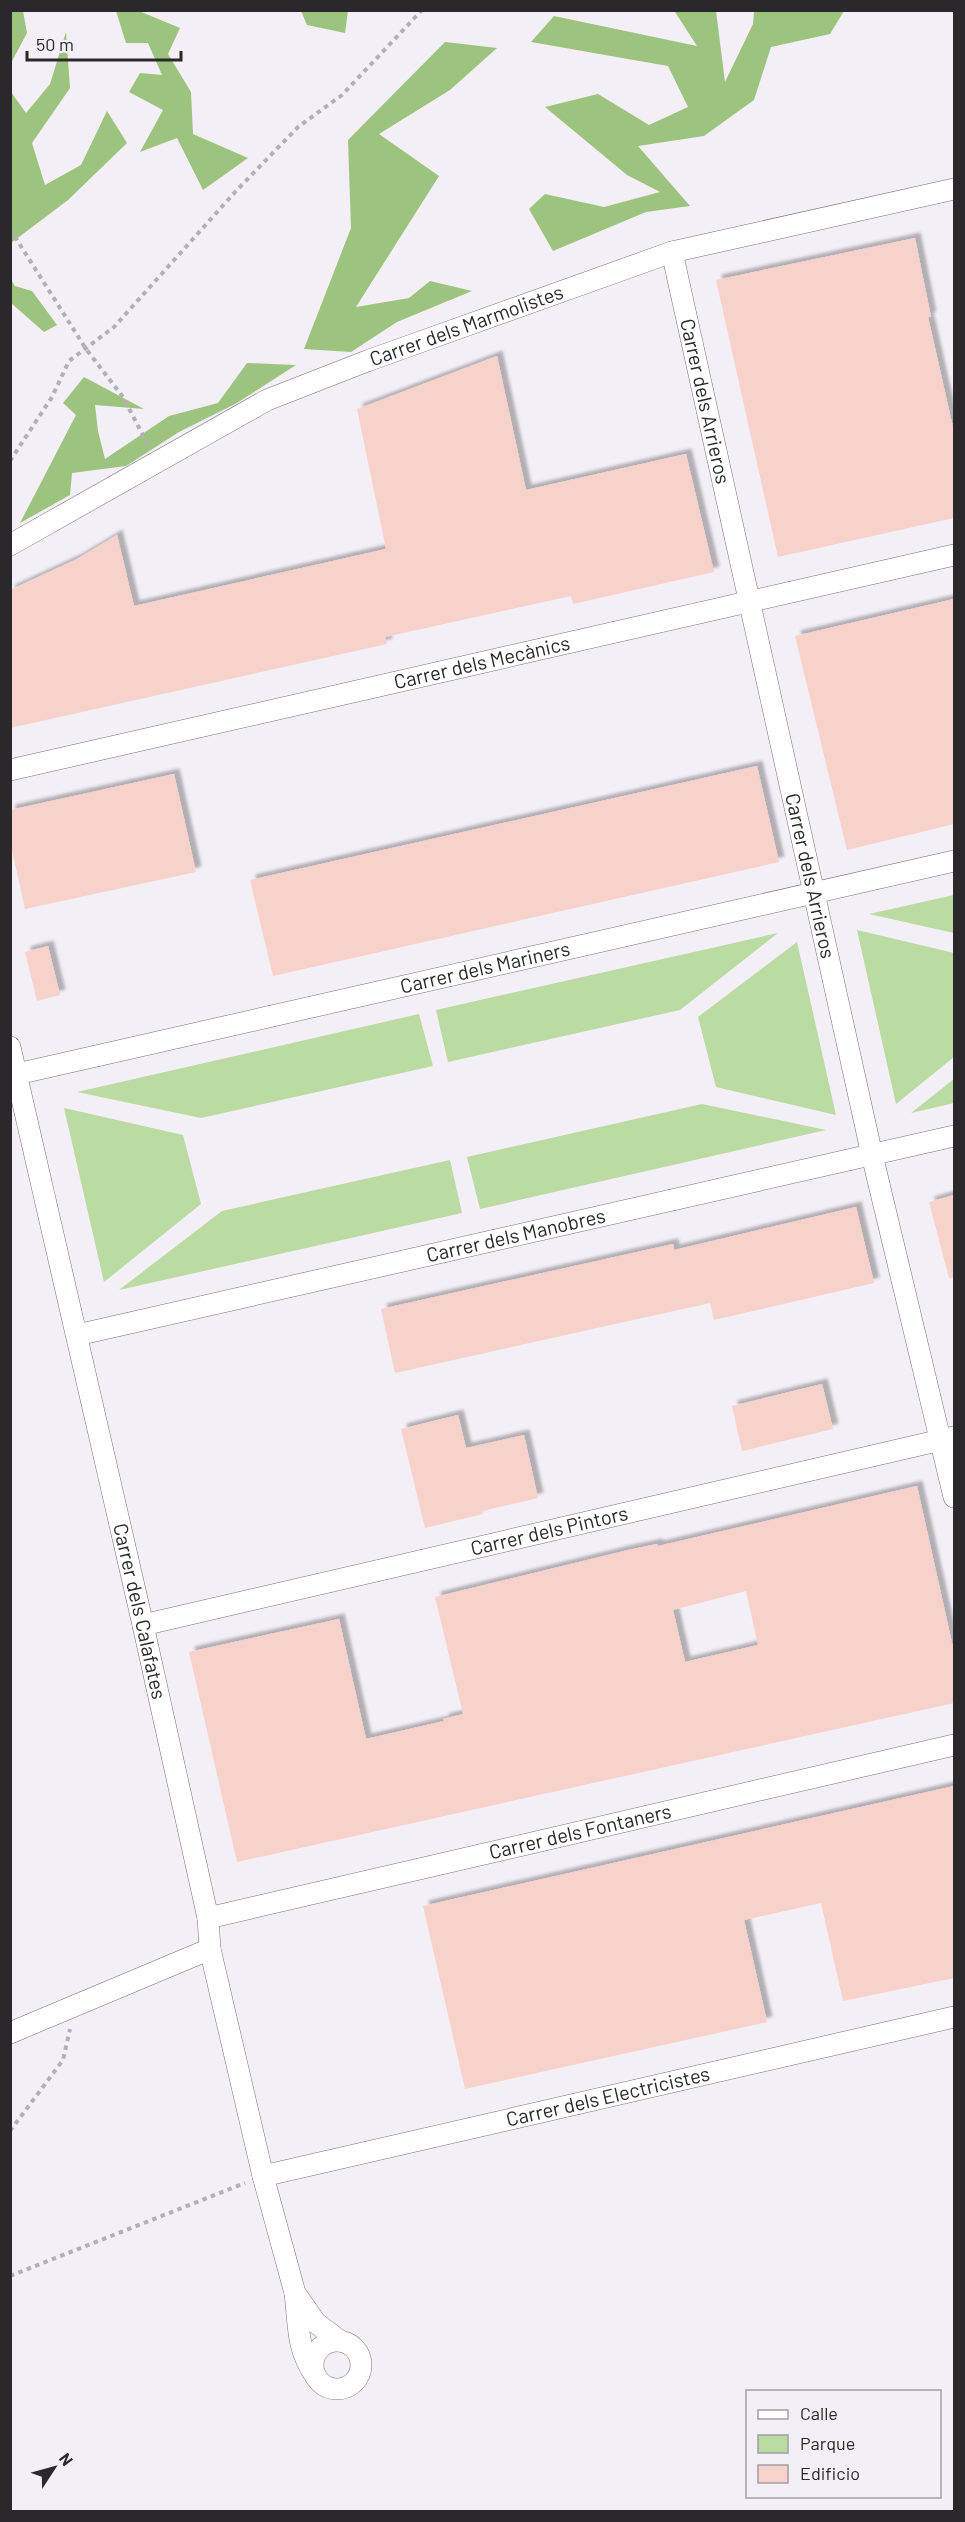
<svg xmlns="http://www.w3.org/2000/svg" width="965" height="2522" font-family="Barlow,sans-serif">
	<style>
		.green { fill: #badba1 }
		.forest { fill: #9dc47e }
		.building { fill: #f6d2cb; fill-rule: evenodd; filter: url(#shadow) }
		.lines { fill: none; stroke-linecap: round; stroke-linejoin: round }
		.minor-casing { stroke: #767179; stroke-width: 22 }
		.path { stroke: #b3afb5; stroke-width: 4; stroke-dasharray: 4.5 4.5; stroke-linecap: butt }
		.minor { stroke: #fff; stroke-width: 21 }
		.labels { text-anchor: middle; stroke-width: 6; stroke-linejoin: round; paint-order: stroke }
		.street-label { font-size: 20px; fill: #2a282b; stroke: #f4eef6 }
	</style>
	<defs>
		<filter id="shadow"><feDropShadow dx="5.5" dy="-5.5" stdDeviation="1.5" flood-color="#0004"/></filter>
	</defs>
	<rect width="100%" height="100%" fill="#f4eef6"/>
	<path class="green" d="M954,895V933L869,914Z
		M857,930L954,953V1057L896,1104Z
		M778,933L680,1010L448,1062L436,1010Z
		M797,942L836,1115L716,1087L698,1017Z
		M419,1014L433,1066L201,1118L77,1092Z
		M954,1079V1103L911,1113Z
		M702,1104L826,1130L480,1209L467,1157Z
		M64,1108L183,1135L201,1204L104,1282Z
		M450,1160L462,1213L119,1290L222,1211Z"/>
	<path class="forest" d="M11,10L23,11L27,33L11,63Z
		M681,10L716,11L725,82L753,24L754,11H844L830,34L771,47L754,100L704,136L638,146L690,206L646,212L553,251L529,209L545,194L604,207L660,192L627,175L545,107L598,94L649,125L688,107L668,66L531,42L554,16L697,46L675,12Z
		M116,11H139L180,28L168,54L191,92L193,134L248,158L203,190L177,138L140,152L163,110L129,92L140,73L162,75L148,43H126Z
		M301,11H348L345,33L307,25Z
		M66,32L70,88L32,143L45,185L81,165L107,111L127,143L68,200L11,243V92L26,113L50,84Z
		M445,42L497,48L450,90L379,134L439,176L356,307L409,298L430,281L472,291L397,322L351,352L304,349L351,228L348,140Z
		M10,278L15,286L32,291L57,325L44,332L11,303Z
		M247,363L296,365L237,403L179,432L126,466L72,473L70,495L20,523L76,415L63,403L84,377L144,409L95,405L98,431L105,459L169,416L218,403Z"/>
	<path class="building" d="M915,238L931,317H928L954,432V518L778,557L716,280Z
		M497,356L526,490L686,454L714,572L573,604L571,596L385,637L387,644L10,728V590L77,559L117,535L134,606L386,549L357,409Z
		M954,599V824L847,850L795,636Z
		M757,766L779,862L273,976L250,880Z
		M174,774L196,872L25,909L10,841V810Z
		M48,946L60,995L37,1001L25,952Z
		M954,1195V1277L949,1278L929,1202Z
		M856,1207L874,1283L714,1320L710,1303L395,1373L381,1309L673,1244L674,1250Z
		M822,1384L833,1429L742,1451L732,1406Z
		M458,1415L466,1448L524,1435L538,1498L482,1511L483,1514L425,1528L401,1429Z
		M917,1486L954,1652V1703L237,1862L189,1652L339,1619L366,1739L444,1721L443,1719L463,1714L435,1597L628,1550L657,1544L658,1546ZM746,1591L758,1645L685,1662L673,1610Z
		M954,1786V1978L843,2001L821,1903L744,1920L767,2022L465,2089L423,1906Z"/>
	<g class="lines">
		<g class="minor-casing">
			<g id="minor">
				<path id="s1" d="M672,252L872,1155L954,1497"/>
				<path id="s2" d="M10,545L267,400L367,361L672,252L954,189"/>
				<path id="s3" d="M10,770L954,555"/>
				<path id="s4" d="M10,1047L143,1625L208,1918L210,1949L263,2176L295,2293"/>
				<path id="s5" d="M17,1074L954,861"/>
				<path id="s6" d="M77,1335L954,1136"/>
				<path id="s7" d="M143,1625L954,1437"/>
				<path id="s8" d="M208,1918L954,1745"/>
				<path d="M10,2033L210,1949"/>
				<path id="s9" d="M263,2176L954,2017"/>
				<circle cx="337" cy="2365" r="24"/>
				<path d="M316,2377C296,2348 299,2326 295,2293L316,2323L340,2341"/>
			</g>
		</g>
		<path class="path" d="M10,229L86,349L123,397L148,445
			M10,461L52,397L69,361L114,327L236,191L298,127L342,95L422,10
			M10,2131L63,2060L70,2029
			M10,2276L245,2183"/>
		<use href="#minor" class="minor"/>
	</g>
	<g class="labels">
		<g class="street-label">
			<text dy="7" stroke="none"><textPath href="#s2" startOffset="508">Carrer dels Marmolistes</textPath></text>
			<text dy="7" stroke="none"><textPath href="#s1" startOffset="153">Carrer dels Arrieros</textPath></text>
			<text dy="7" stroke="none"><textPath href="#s3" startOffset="484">Carrer dels Mecànics</textPath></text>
			<text dy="7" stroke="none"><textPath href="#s1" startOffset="639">Carrer dels Arrieros</textPath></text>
			<text dy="7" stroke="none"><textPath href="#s5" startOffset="480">Carrer dels Mariners</textPath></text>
			<text dy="7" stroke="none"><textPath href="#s6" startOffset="450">Carrer dels Manobres</textPath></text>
			<text dy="7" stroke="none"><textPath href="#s7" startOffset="417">Carrer dels Pintors</textPath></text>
			<text dy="7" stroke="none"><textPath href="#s4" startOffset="579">Carrer dels Calafates</textPath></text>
			<text dy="7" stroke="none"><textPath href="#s8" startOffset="382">Carrer dels Fontaners</textPath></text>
			<text dy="7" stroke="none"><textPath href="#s9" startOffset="354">Carrer dels Electricistes</textPath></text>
		</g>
	</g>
	<rect width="965" height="2522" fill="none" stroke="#2a282b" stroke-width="24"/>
	<rect x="746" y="2390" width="195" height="108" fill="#f4eef6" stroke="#a39fa5" stroke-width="1.5"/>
	<rect x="758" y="2410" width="30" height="9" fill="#ffffff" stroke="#a39fa5" stroke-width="1.5"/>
	<text x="800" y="2420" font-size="18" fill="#2a282b">Calle</text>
	<rect x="758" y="2435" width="30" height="18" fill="#badba1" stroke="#a39fa5" stroke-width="1.5"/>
	<text x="800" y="2450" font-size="18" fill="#2a282b">Parque</text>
	<rect x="758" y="2465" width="30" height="18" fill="#f6d2cb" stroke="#a39fa5" stroke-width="1.5"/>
	<text x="800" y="2480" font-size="18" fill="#2a282b">Edificio</text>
	<g transform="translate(54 2468) rotate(54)" stroke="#f4eef6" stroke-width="4.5" paint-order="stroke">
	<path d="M0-4.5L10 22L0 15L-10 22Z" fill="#2a282b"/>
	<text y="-9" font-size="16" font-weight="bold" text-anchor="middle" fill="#2a282b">N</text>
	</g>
	<path d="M27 51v9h154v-9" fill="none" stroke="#2a282b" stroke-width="3"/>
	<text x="36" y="51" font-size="18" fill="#2a282b" stroke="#f4eef6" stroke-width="4.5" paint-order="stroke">50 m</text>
</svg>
